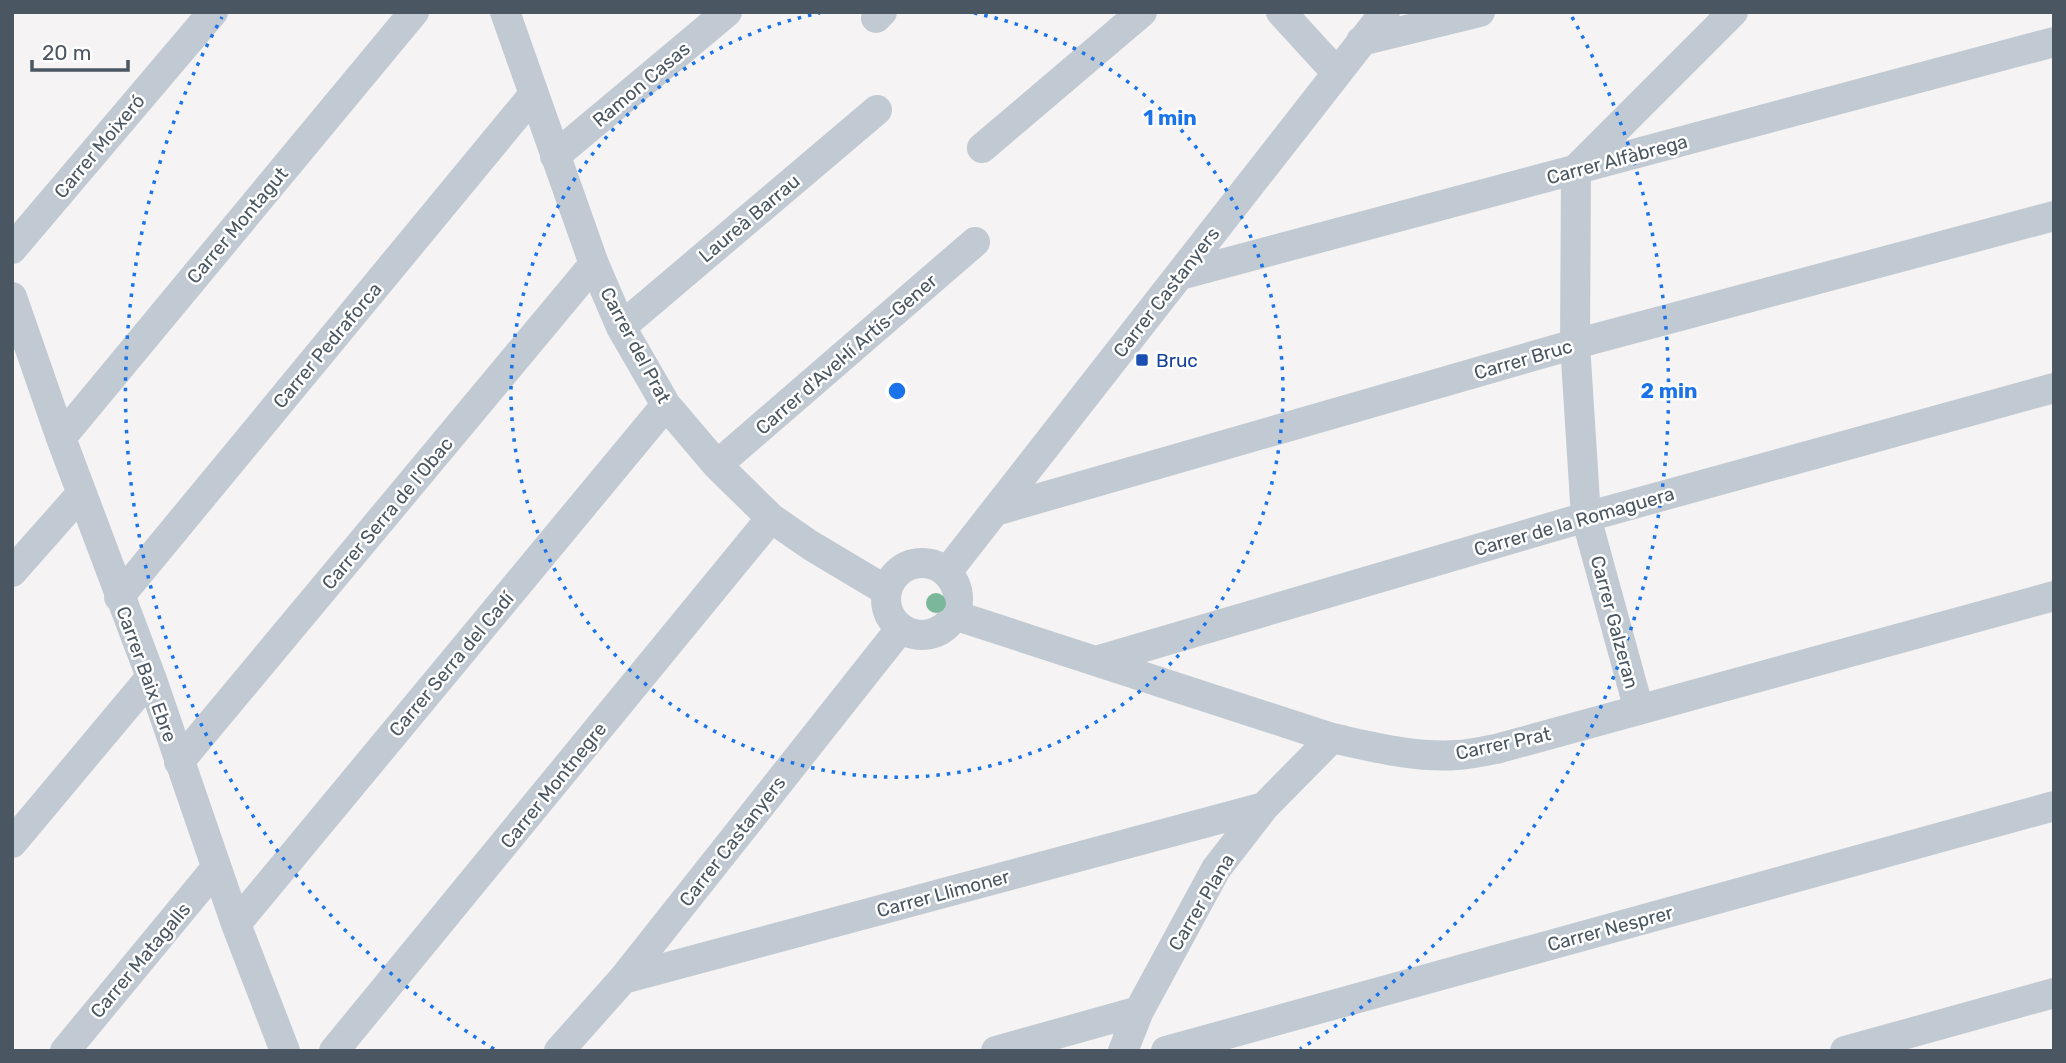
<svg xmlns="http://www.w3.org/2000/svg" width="2066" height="1063" font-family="Rubik,sans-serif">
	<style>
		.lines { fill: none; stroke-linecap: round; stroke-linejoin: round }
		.minor { stroke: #c1cad2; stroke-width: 30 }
		.tree { fill: #7bb799 }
		.ring { fill: none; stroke: #1a73e8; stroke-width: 3.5; stroke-dasharray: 3.5 7 }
		.transit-dot { fill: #1a4fb4; stroke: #fff; stroke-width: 2.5 }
		.labels { text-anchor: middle; stroke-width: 5; stroke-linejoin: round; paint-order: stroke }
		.street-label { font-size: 19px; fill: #4a5661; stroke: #fff }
		.transit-label { font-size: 19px; fill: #164399; stroke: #fff; text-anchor: start }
		.centre { fill: #1a73e8; stroke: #fff; stroke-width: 3.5 }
		.ring-label { font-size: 21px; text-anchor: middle; font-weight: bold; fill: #1a73e8; stroke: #fff; stroke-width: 5; stroke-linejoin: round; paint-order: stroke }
	</style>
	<rect width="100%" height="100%" fill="#f5f3f3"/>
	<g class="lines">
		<path class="minor" d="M505,12L594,264L621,327L666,405L717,465L771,518L810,545L887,591
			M1281,12L1336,72
			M876,18L882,12
			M1361,41L1480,12
			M982,148L1142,12
			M555,156L727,12
			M12,249L213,12
			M1180,275L2054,42
			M12,297L61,438L151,677L236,924L285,1051
			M621,327L877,110
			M61,438L414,12
			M717,465L975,242
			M995,511L1575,344L2054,216
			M886 599a36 36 0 1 1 72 0a36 36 0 1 1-72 0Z
			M12,572L81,494
			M947,572L1385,12
			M119,597L534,94
			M954,615L1332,738C1373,747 1415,758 1458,755C1471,754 1484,751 1496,749L2054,596
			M1096,661L1586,517L2054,388
			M1639,710L1586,517L1575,344L1576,169L1733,12
			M179,762L594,264
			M12,843L151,677
			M236,924L666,405
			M623,979L1264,807
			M65,1051L216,868
			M334,1051L771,518
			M559,1051L623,979L901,628
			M996,1051L1139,1011
			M1123,1051L1139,1011L1216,869L1264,807L1332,738
			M1166,1051L2054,806
			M1845,1051L2054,993"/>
	</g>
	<circle class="tree" cx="936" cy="603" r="10"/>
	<g class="ring">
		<path d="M974 13A386 386 0 1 1 820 13"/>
		<path d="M494 1049A772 772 0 0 1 222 17M1572 17A772 772 0 0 1 1300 1049"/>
	</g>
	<rect class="transit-dot" x="1135" y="353" width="14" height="14" rx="3.5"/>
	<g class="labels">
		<g class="street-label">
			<text transform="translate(641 84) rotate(-40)" y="7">Ramon Casas</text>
			<text transform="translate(99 146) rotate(-50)" y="7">Carrer Moixeró</text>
			<text transform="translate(1617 159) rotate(-15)" y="7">Carrer Alfàbrega</text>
			<text transform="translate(749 218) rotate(-40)" y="7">Laureà Barrau</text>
			<text transform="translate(237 225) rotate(-50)" y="7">Carrer Montagut</text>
			<text transform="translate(1166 292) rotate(-52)" y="7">Carrer Castanyers</text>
			<text transform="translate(327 345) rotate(-50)" y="7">Carrer Pedraforca</text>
			<text transform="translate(636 345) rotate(62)" y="7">Carrer del Prat</text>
			<text transform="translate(846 354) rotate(-41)" y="7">Carrer d'Avel·lí Artís-Gener</text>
			<text transform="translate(1523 359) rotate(-16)" y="7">Carrer Bruc</text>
			<text transform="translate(387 513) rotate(-50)" y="7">Carrer Serra de l'Obac</text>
			<text transform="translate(1574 521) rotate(-16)" y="7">Carrer de la Romaguera</text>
			<text transform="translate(1615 622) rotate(75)" y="7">Carrer Galzeran</text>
			<text transform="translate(451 664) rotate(-50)" y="7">Carrer Serra del Cadí</text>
			<text transform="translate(147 674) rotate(70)" y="7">Carrer Baix Ebre</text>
			<text transform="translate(1503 743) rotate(-12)" y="7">Carrer Prat</text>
			<text transform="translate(553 785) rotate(-51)" y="7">Carrer Montnegre</text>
			<text transform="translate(732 841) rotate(-52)" y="7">Carrer Castanyers</text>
			<text transform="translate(943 893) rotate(-15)" y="7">Carrer Llimoner</text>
			<text transform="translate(1201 902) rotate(-59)" y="7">Carrer Plana</text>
			<text transform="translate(1610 928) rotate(-15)" y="7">Carrer Nesprer</text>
			<text transform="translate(140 960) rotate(-50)" y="7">Carrer Matagalls</text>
		</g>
		<g class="transit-label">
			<text x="1156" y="367">Bruc</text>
		</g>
	</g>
	<circle cx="897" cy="391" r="10" class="centre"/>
	<g class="ring-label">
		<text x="1170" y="125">1 min</text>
		<text x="1669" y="398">2 min</text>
	</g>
	<rect width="2066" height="1063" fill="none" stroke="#4a5661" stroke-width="28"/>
	<path d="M32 60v10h96v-10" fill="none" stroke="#4a5661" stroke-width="3.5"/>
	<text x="42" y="60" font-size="21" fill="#4a5661" stroke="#ffffff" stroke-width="5" paint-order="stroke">20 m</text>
</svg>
